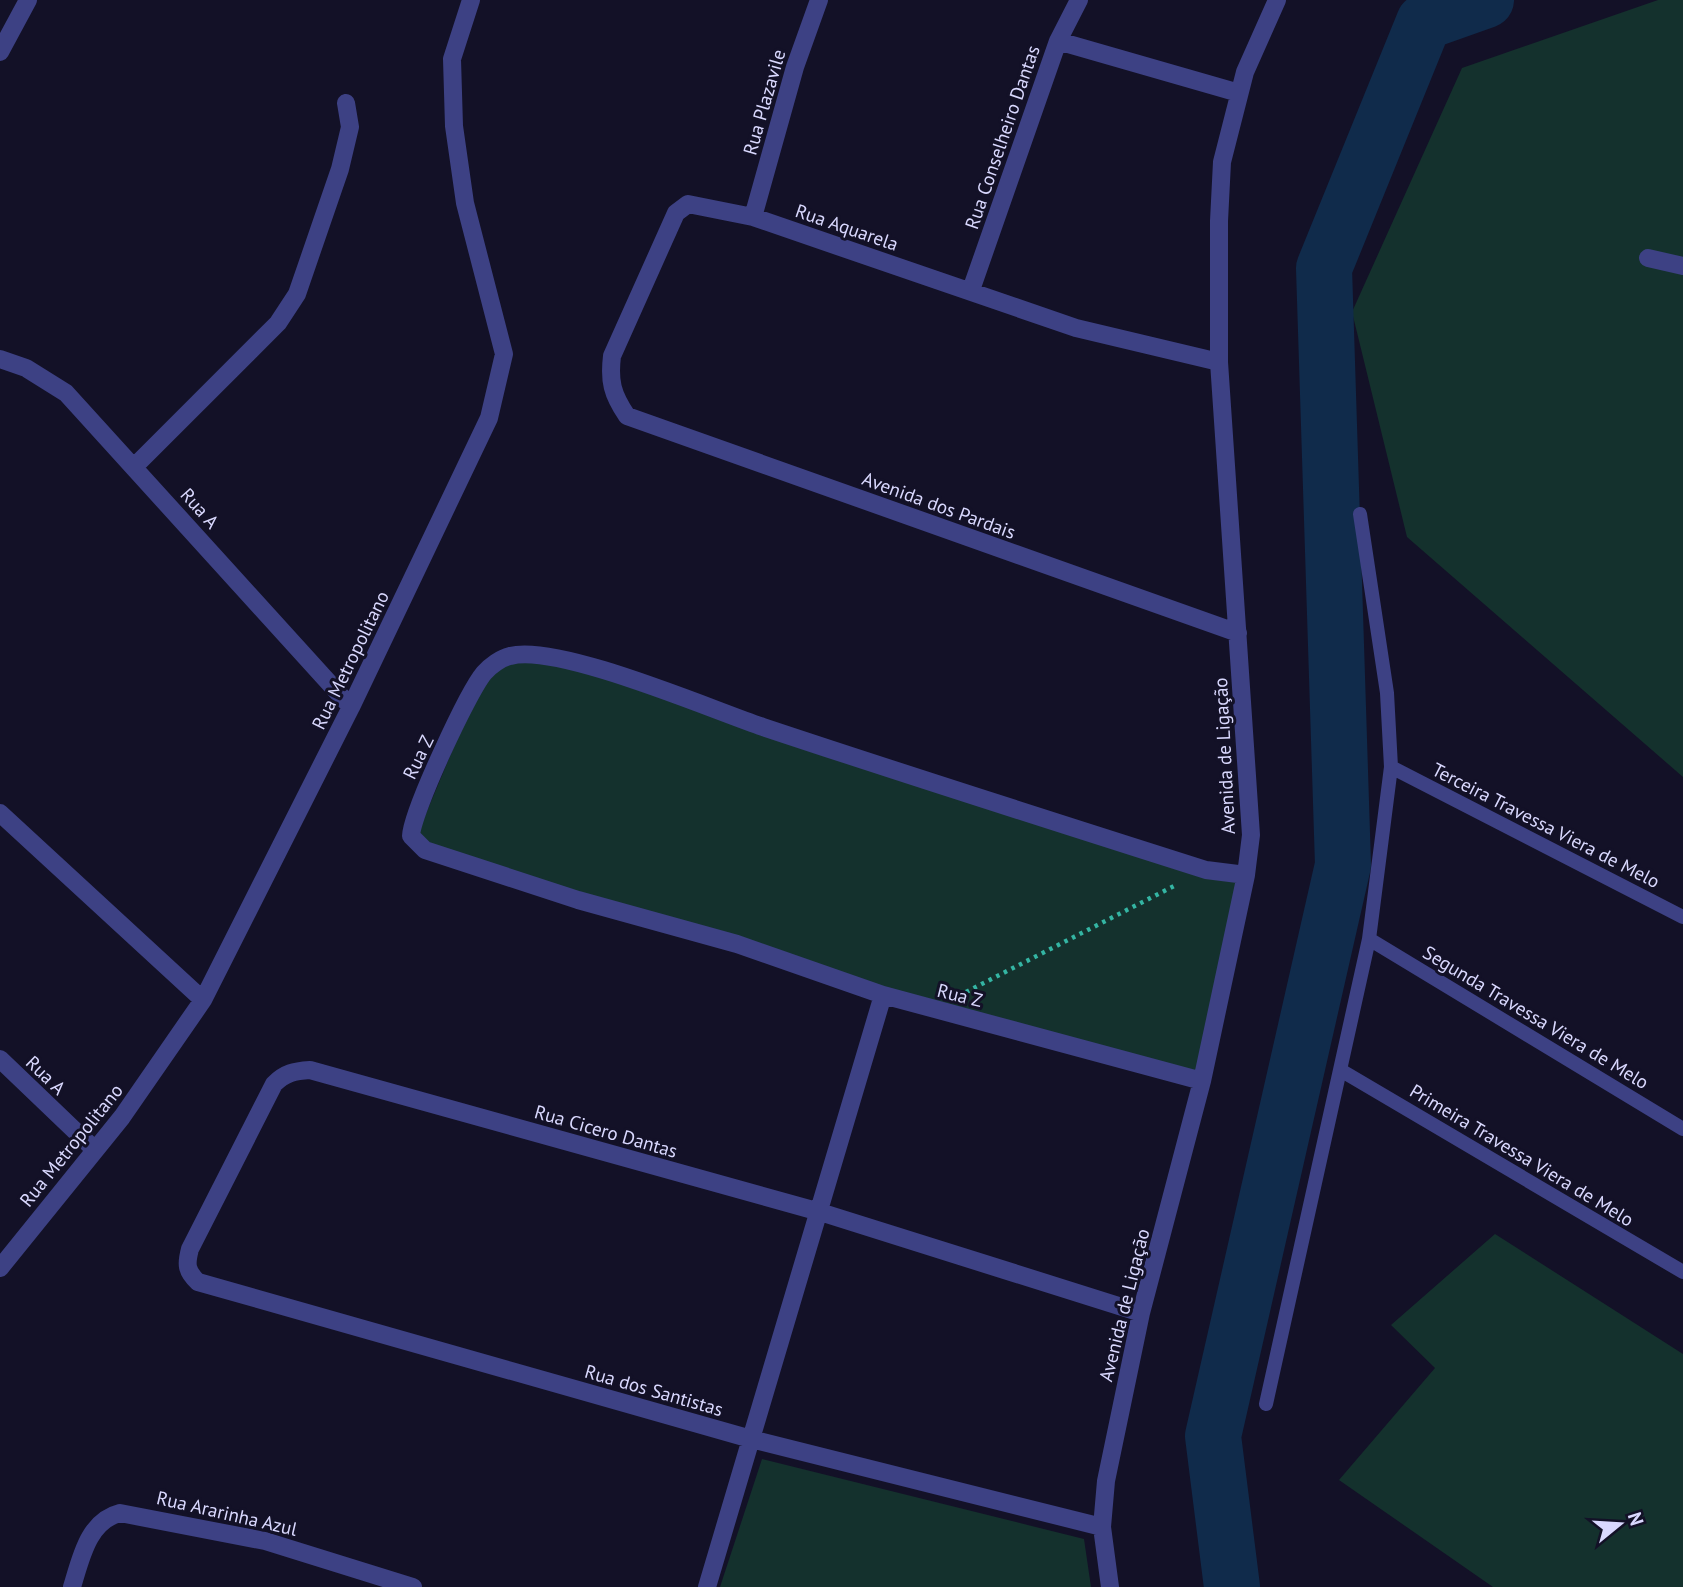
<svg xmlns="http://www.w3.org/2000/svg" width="1683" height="1587" font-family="'PT Sans',sans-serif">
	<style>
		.green { fill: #14312d }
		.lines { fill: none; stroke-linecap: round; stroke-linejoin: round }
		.river { stroke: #102b4b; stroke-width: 56 }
		.path { stroke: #34b5a3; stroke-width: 4.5; stroke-dasharray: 3.5 5; stroke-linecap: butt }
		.service { stroke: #3d4184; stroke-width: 14 }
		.minor { stroke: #3d4184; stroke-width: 18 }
		.labels { text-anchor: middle; stroke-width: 6; stroke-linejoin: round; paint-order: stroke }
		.street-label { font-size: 19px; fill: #d9d8fe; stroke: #131127 }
	</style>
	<rect width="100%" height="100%" fill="#131127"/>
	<path class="green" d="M1658,0H1683V777L1407,537L1352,312L1462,68Z
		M518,649L1249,875L1204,1079L882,1000L415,840L480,684Z
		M1495,1234L1683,1354V1587H1493L1339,1480L1435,1368L1391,1325Z
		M762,1459L1084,1539L1091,1587H720Z"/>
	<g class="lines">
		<path class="river" d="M1232,1587L1213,1436L1343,865L1324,268L1424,22L1486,0"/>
		<path class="path" d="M966,992L1174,886"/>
		<path class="service" d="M1391,767L1683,917
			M1369,939L1683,1129
			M1342,1071L1683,1272
			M1266,1404L1369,939L1391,767L1387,693L1360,514"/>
		<path class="minor" d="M1058,41L1239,93
			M0,52L28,0
			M753,217L795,67L819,0
			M1648,258L1683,266
			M971,290L1058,41L1079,0
			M0,359L26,368L66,393L351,707
			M1219,362L1076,328L753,217L688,204L676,213L612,356C609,381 612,394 627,416L1238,633
			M134,467L278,323L297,294L340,169L350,127L346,103
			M0,813L203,1000
			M0,1059L94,1149
			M1202,1081L883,995L737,944L578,900L425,850L411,836C412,812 468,692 484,673C490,666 501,658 510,656C557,643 710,709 763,727C910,776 1058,823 1206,870L1246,875
			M0,1268L122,1117L203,1000L351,707L489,418L504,354L465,203L454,126L452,59L471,0
			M1102,1527L751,1439L198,1282C186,1271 186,1264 190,1249L274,1084C285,1073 294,1071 310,1070L820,1212L1141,1313
			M72,1587C81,1558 88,1521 120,1513L265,1541L413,1587
			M707,1587L883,995
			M1110,1587L1102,1527L1106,1481L1141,1313L1202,1081L1246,875L1251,835L1219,362V221L1222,162L1245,72L1277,0"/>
	</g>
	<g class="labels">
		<g class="street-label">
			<text transform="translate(764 102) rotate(-74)" y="7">Rua Plazavile</text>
			<text transform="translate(1002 137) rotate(-71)" y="7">Rua Conselheiro Dantas</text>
			<text transform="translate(847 227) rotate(19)" y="7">Rua Aquarela</text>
			<text transform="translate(939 505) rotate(20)" y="7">Avenida dos Pardais</text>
			<text transform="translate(200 508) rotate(48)" y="7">Rua A</text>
			<text transform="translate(350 660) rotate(-64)" y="7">Rua Metropolitano</text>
			<text transform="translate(1224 756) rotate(-93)" y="7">Avenida de Ligação</text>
			<text transform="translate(418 757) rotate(-64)" y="7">Rua Z</text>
			<text transform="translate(1546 825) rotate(27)" y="7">Terceira Travessa Viera de Melo</text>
			<text transform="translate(960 995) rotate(14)" y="7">Rua Z</text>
			<text transform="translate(1536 1017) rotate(31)" y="7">Segunda Travessa Viera de Melo</text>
			<text transform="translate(46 1075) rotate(44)" y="7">Rua A</text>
			<text transform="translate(606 1131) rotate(16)" y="7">Rua Cicero Dantas</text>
			<text transform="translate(71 1145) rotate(-51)" y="7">Rua Metropolitano</text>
			<text transform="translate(1522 1155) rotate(31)" y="7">Primeira Travessa Viera de Melo</text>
			<text transform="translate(1124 1305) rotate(-76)" y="7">Avenida de Ligação</text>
			<text transform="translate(654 1390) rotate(16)" y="7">Rua dos Santistas</text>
			<text transform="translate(227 1513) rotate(13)" y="7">Rua Ararinha Azul</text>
		</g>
	</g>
	<g transform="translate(1620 1524) rotate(72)" stroke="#131127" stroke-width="5" paint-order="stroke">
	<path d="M0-5L12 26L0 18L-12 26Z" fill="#d9d8fe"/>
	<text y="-10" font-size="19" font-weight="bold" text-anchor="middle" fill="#d9d8fe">N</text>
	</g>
</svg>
